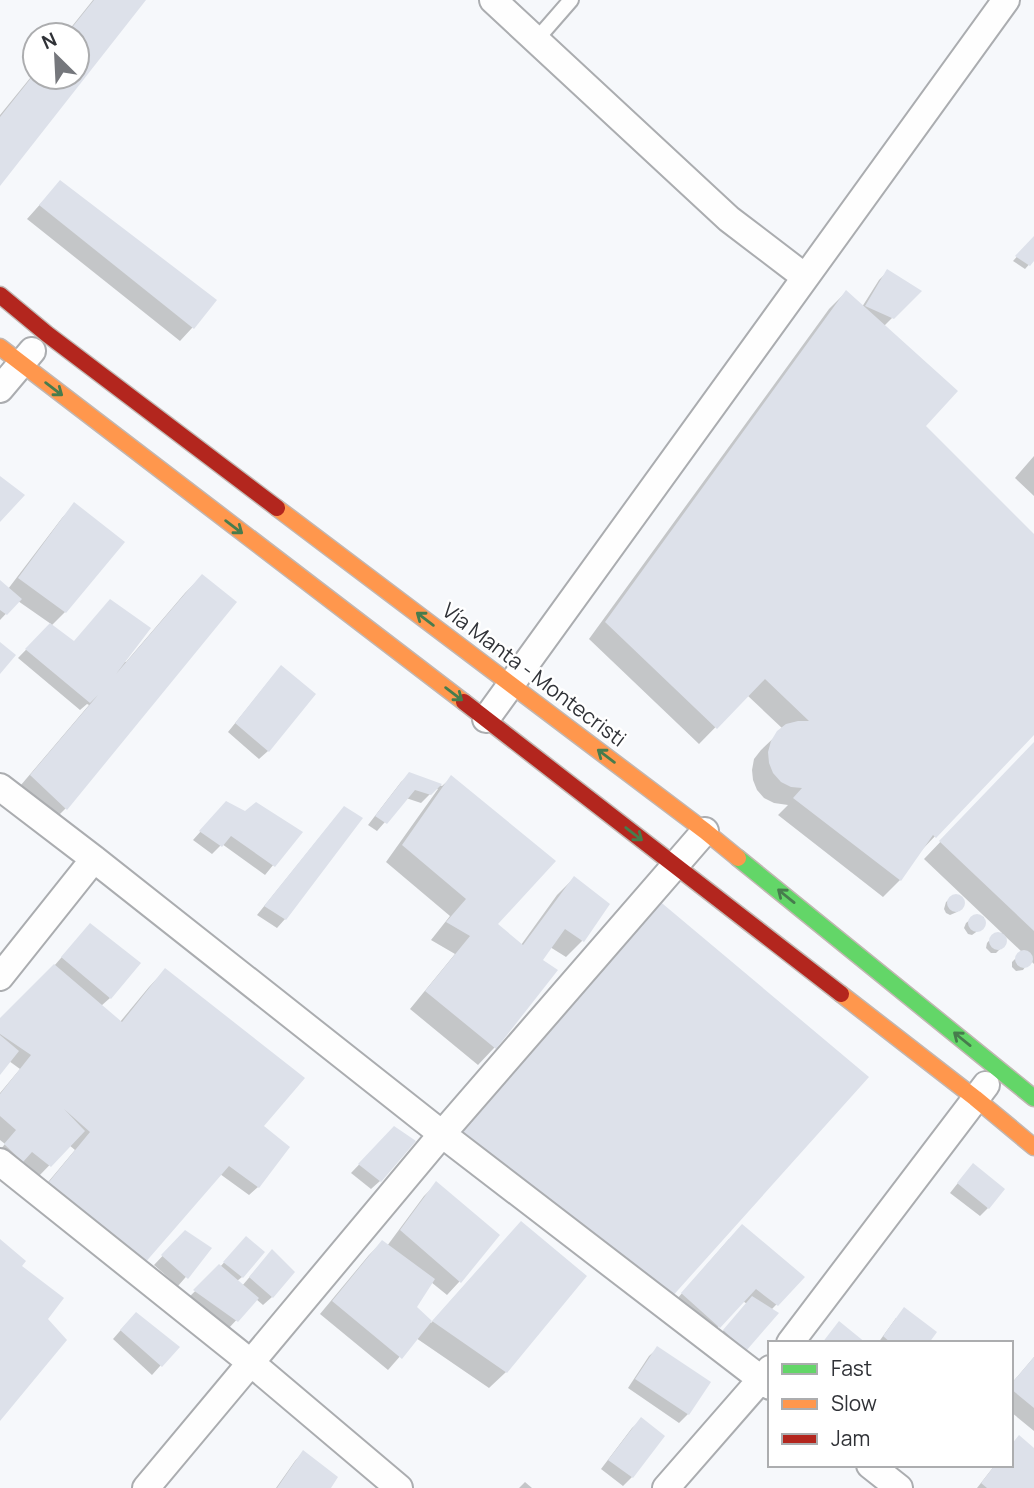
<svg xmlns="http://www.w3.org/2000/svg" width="1034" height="1488" font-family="Manrope,sans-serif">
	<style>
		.shadow { fill: #0003 }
		.building { fill: #dde1ea }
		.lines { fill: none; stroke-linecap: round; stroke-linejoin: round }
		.lane-casing { stroke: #abadb0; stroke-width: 18 }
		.street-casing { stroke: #abadb0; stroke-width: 30 }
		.fast-casing { stroke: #c1b7b2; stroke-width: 19 }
		.slow-casing { stroke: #c1b7b2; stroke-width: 19 }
		.jam-casing { stroke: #c1b7b2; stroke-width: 19 }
		.lane { stroke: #fefefe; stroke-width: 14 }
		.street { stroke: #fefefe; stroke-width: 26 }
		.fast { stroke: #63d668; stroke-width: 16 }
		.slow { stroke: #ff974d; stroke-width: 16 }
		.jam { stroke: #b3261e; stroke-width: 16 }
		.oneway { stroke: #477c4d }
		.labels { text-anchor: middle; stroke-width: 5; stroke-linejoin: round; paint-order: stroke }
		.street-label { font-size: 21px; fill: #303237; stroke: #fff }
	</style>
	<rect width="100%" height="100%" fill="#f6f8fb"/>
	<path class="shadow" d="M93,0H144L0,183V115L35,72V77H77V35H65Z
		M60,182L214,301L192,328L180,341L27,219Z
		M1034,238V259L1025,269L1013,261Z
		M887,272L919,291L884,326L924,426L1034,537V732L919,853L900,880L883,897L778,815L788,805L774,803L764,798L757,790L753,780L752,770L754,759L761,750L783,729L747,695L699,744L589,639L829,309L846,292L862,307L879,280Z
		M1034,456V496L1015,478Z
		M74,505L122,543L65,612L51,626L74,643L126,662L185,593L202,576L66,808L49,825L15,792L89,705L87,704L80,710L18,658L51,624L18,601L0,620V582L8,589L62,518Z
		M273,676L268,751L259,759L228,732Z
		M1034,744V964L1030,960L1023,970L1016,971L1012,967V962L1022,952L1005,936L1006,943L996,953H991L986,948L987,943L994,935L1002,933L924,859Z
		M410,774L442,786L451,778L495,924L521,945L557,895L574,878L582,941L566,957L550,947L541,961L556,971L494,1048L478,1065L410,1009L455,954L431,940L450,916L386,862L438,789L436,788L421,803L406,798L377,831L368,825L401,782Z
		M218,812L245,813L300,832L265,875L222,844L212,854L193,840Z
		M336,817L285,919L277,928L257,915Z
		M955,895L960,897L962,900L961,908L957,912L950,915L946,913L944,909L946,902Z
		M975,916L984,917L983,927L972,935L968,934L964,928L966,923Z
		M82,934L110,998L101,1006L120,1022L149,987L165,970L262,1126L258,1187L249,1195L220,1174L33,1200L75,1150L69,1145L37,1178L0,1150L5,1144L0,1140V1093L20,1069L9,1061L0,1072V1021L54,966Z
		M394,1128L380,1181L371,1189L351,1173Z
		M965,1174L988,1208L980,1216L950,1193Z
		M437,1183L497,1235L459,1282L447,1295L431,1282L415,1308L431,1323L505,1240L506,1372L489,1388L416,1338L388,1370L320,1314L369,1255L382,1242L387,1246L424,1196Z
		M185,1232L210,1249L178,1286L154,1265Z
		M246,1238L242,1277L237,1281L242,1286L264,1260L272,1297L263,1305L256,1299L228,1329L186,1300L220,1267Z
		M729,1239L803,1277L771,1310L745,1350L737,1358L716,1339L747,1304L743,1301L706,1339L670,1307Z
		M896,1318L927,1343H878Z
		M127,1323L177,1347L152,1375L113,1339Z
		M658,1348L709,1382L688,1414L679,1423L628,1388L649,1356Z
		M1034,1357V1431L1011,1412V1384Z
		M641,1420L663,1436L632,1477L623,1486L601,1469L632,1428Z
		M1034,1450V1488H977L995,1465H1011Z
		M303,1452L329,1488H276L295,1461Z
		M525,1482L532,1488H519Z"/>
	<path class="building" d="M94,0H146L0,186V117L35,73V77H77V35H66Z
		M60,180L217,300L194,329L39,205Z
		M1034,236V261L1030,266L1015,256Z
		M887,269L922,291L894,319L865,306Z
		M846,290L958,391L926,426L1034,534V735L936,838L933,835L901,881L793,798L802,788L791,787L781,782L773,773L769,763L768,752L771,741L777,731L786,724L798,721H809L765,679L717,729L605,622Z
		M0,476L25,495L0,522Z
		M74,502L125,542L66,613L18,578Z
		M202,574L237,602L67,810L30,775L98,695L90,703L25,649L50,623L74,641L110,599L151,628L116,674Z
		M0,580L22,599L7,615L0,610Z
		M0,642L16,655L0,674Z
		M281,665L316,694L269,752L235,723Z
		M1034,742V931L939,841Z
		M409,772L442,784L431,795L415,790L387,824L375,816Z
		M451,775L556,861L498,924L523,945L574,876L610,904L584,942L565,929L543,960L558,970L496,1049L425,991L470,936L446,922L466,899L402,845Z
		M226,801L245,811L256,802L303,832L275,867L231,836L222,847L199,831Z
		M344,806L363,818L286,920L264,906Z
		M947 903a9 9 0 1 1 18 0a9 9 0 1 1-18 0Z
		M657,899L869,1077L670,1299L457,1135Z
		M968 923a9 9 0 1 1 18 0a9 9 0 1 1-18 0Z
		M90,923L141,963L111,999L61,957Z
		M989 941a9 9 0 1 1 18 0a9 9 0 1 1-18 0Z
		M1015 959a9 9 0 1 1 18 0a9 9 0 1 1-18 0Z
		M54,964L122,1022L165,968L305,1078L264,1126L290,1147L259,1188L229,1166L144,1264L48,1183L90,1132L64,1109L85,1131L51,1167L32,1152L23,1162L4,1144L16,1130L0,1116V1094L31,1055L0,1034V1018Z
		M0,1035L19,1051L0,1075Z
		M394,1126L416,1141L381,1182L358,1164Z
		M973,1163L1005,1189L989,1209L957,1183Z
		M436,1181L500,1235L461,1283L400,1230Z
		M521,1221L587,1276L507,1373L432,1321Z
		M742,1224L805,1277L778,1306L756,1289L720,1328L681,1293Z
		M185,1230L212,1248L188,1279L161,1255Z
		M246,1236L265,1252L243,1278L223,1262Z
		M0,1239L26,1261L22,1266L64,1298L48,1319L67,1340L0,1421Z
		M382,1240L435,1279L417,1307L432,1321L402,1359L332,1301Z
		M272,1249L295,1272L273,1298L249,1277Z
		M219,1264L259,1298L238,1322L193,1290Z
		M752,1296L779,1313L746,1351L723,1330Z
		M904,1307L937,1332L929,1343H891L883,1336Z
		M136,1312L180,1347L162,1367L120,1330Z
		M839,1321L866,1343H822Z
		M657,1346L711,1382L689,1415L635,1379Z
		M1034,1357V1408L1011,1389V1384Z
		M641,1417L665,1436L633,1478L608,1460Z
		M1019,1435L1034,1448V1488H987L981,1483L995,1465H1011V1445Z
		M303,1450L338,1477L331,1488H277Z"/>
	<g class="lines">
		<g class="lane-casing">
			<path id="lane" d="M537,39L571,0"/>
		</g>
		<g class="street-casing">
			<path id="street" d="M493,0L729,219L805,277
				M0,389L32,351
				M486,719L1006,0
				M0,787L94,859L442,1134L770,1386
				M0,977L94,859
				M0,1162L250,1362L399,1488
				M790,1343L986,1085
				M870,1465L899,1488
				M146,1488L442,1134L705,831
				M666,1488L770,1369"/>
		</g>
		<g class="fast-casing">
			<path id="fast" d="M738,858L1034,1098"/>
		</g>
		<g class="slow-casing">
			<path id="slow" d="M0,347L464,702
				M277,508L705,831L738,858
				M841,994L975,1098L1034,1147"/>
		</g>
		<g class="jam-casing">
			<path id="jam" d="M0,295L47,334L277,508
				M464,702L841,994"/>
		</g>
		<use href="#lane" class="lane"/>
		<use href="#street" class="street"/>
		<use href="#fast" class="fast"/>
		<use href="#slow" class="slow"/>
		<use href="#jam" class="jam"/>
	</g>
	<defs><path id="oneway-shaft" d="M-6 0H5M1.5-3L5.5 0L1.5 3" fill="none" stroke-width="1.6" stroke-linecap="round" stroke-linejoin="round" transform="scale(1.75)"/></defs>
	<g class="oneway">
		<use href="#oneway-shaft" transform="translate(54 389) rotate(37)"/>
		<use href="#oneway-shaft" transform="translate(234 527) rotate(37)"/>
		<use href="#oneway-shaft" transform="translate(425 619) rotate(-143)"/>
		<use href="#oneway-shaft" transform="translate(454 694) rotate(37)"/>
		<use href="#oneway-shaft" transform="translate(606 756) rotate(-143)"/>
		<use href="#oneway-shaft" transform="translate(634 834) rotate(38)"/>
		<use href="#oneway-shaft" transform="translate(786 896) rotate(-141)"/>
		<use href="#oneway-shaft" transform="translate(962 1039) rotate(-141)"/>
	</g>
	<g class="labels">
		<g class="street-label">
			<text transform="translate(534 675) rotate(37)" y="7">Vía Manta - Montecristi</text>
		</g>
	</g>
	<rect x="768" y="1341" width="245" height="126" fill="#ffffff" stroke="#acadaf" stroke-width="2"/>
	<rect x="782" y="1364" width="35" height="10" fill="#63d668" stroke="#acadaf" stroke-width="2"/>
	<text x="831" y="1376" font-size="21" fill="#303237">Fast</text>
	<rect x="782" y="1399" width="35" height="10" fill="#ff974d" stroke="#acadaf" stroke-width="2"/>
	<text x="831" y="1411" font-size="21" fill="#303237">Slow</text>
	<rect x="782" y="1434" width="35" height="10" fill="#b3261e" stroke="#acadaf" stroke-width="2"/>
	<text x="831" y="1446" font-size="21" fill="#303237">Jam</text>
	<g transform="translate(56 56) rotate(336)"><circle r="33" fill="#ffffff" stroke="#acadaf" stroke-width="2"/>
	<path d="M0-5L12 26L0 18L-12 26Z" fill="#75777c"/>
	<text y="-10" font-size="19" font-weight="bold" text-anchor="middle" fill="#303237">N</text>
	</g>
</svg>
